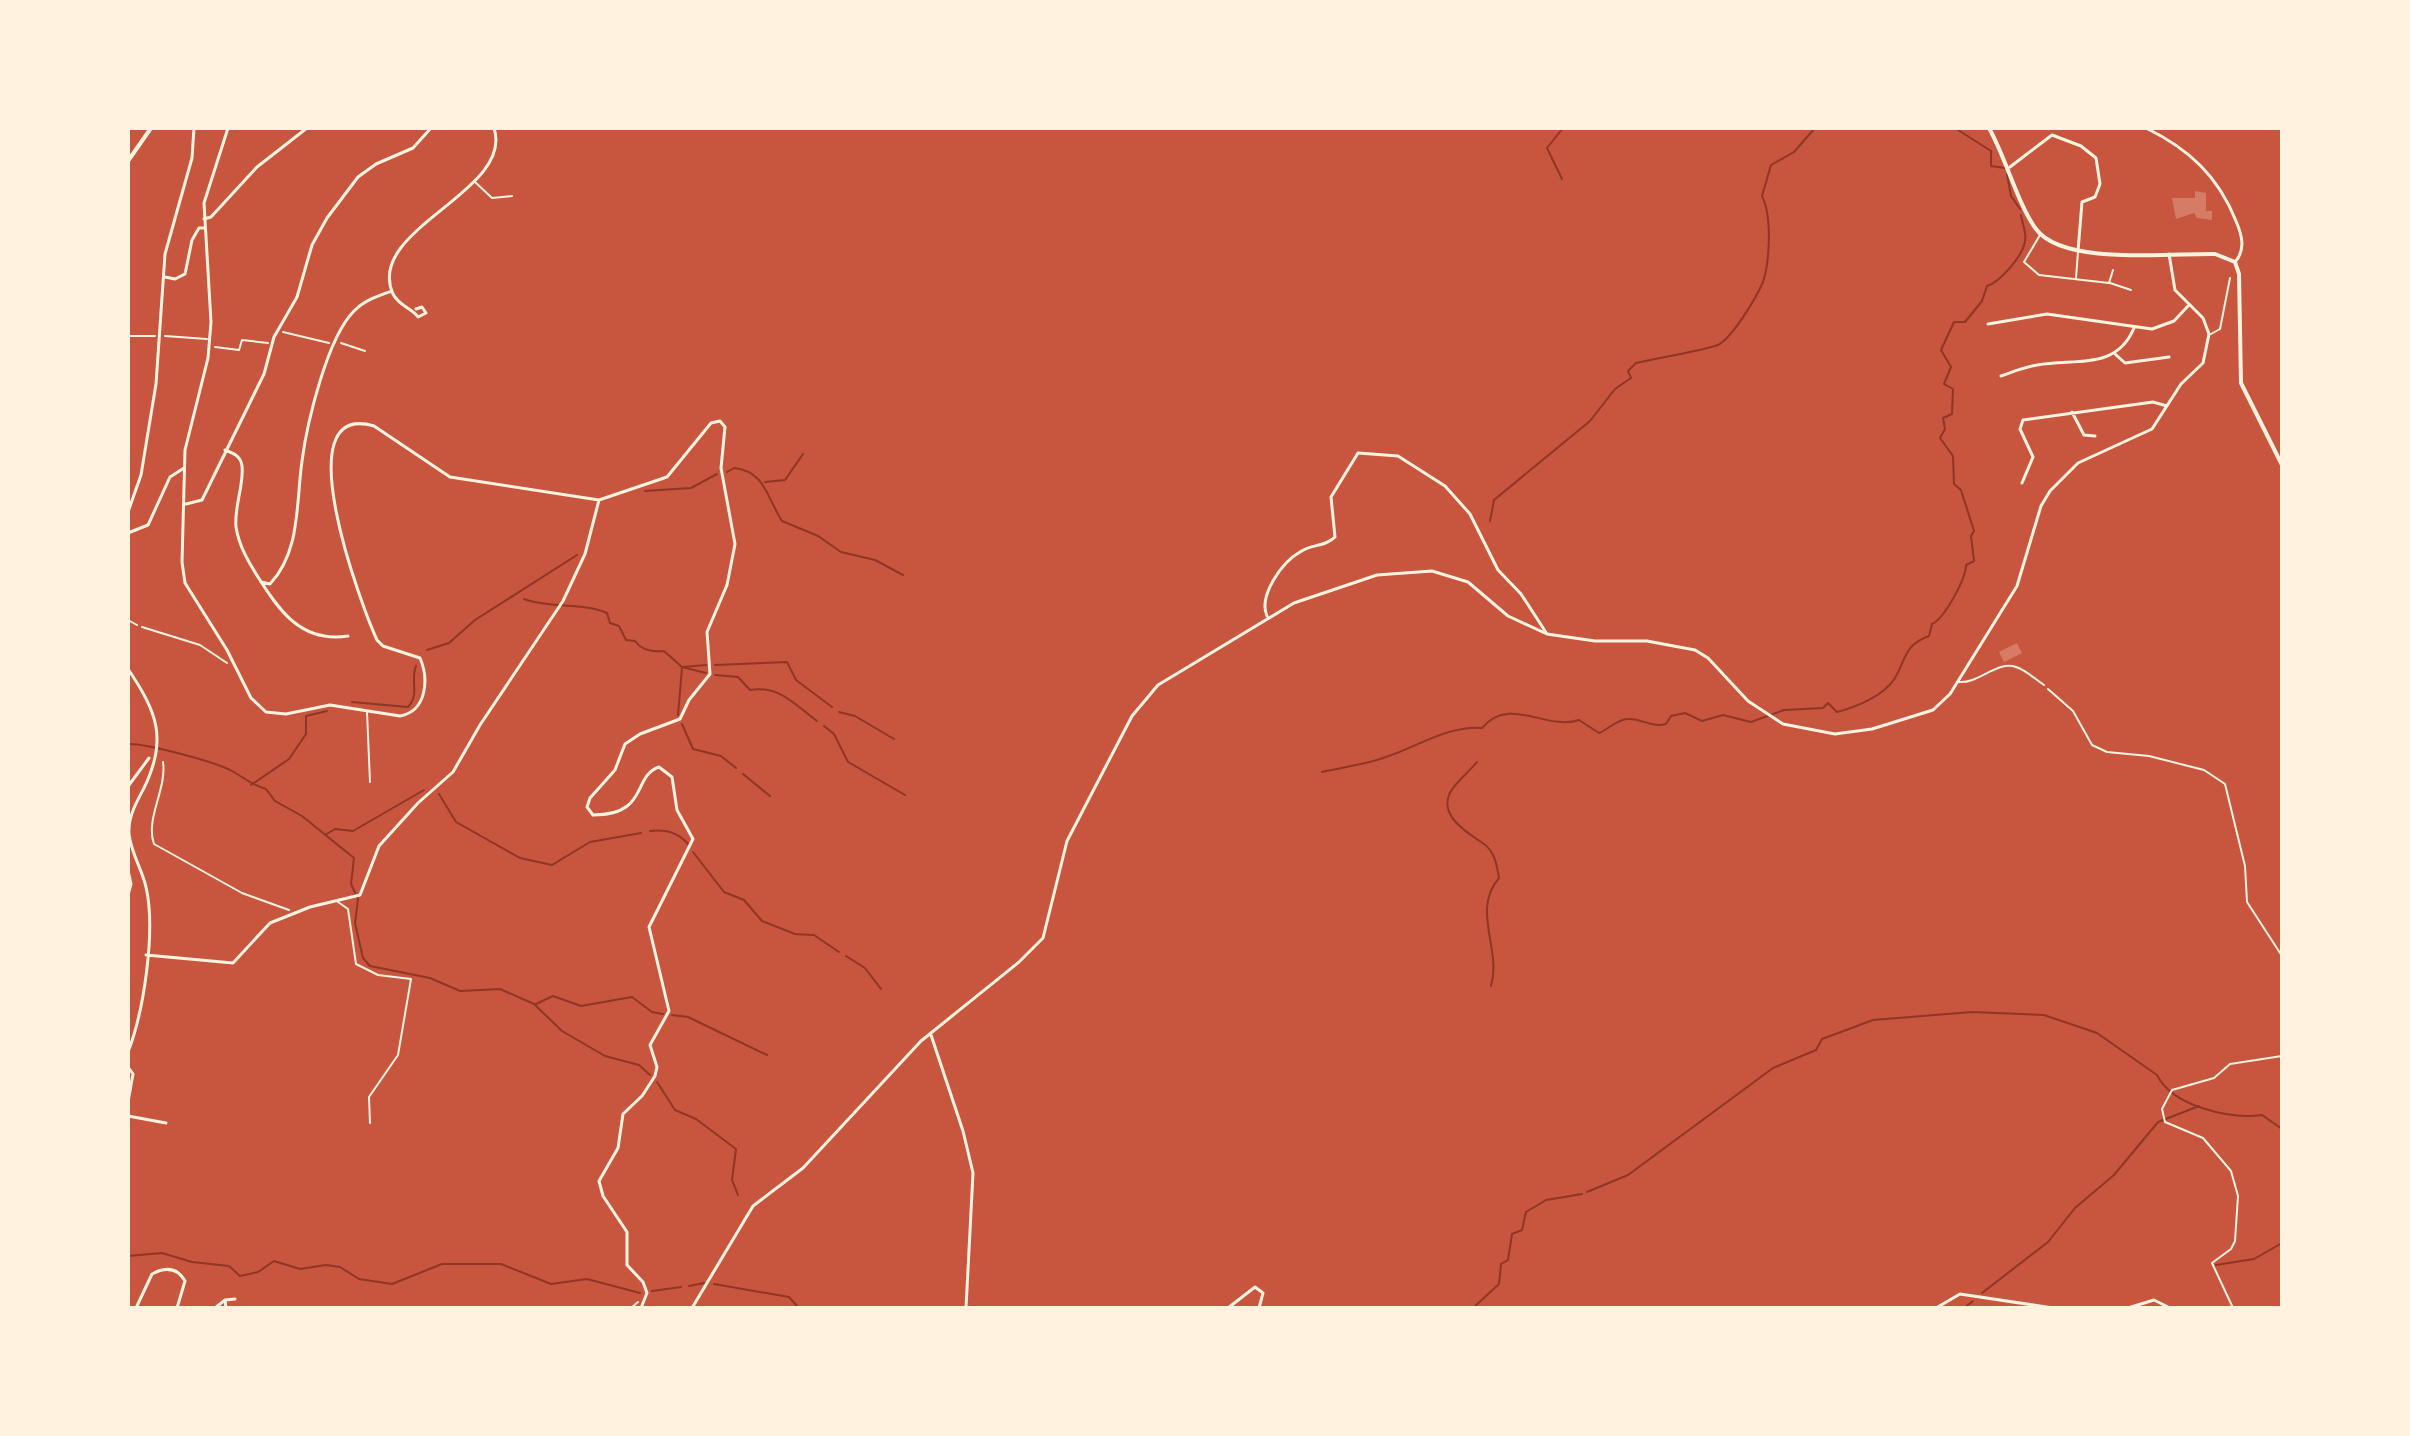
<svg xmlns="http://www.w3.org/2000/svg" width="2410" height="1436" font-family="Montserrat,sans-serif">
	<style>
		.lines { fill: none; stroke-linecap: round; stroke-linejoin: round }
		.stream { stroke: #8f3625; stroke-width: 2 }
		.building { fill: #d67c66 }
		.path { stroke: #fff3e0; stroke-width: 2 }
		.service { stroke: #fff3e0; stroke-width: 2 }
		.minor { stroke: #fff3e0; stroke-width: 3 }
		.tertiary { stroke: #fff3e0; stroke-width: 4 }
		.secondary { stroke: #fff3e0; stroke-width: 4 }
	</style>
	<rect width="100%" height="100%" fill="#c8553d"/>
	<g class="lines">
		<path class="stream" d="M1955,128L1991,151V166L2005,168
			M2007,174L2011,196L2020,209
			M1562,179L1547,148L1563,128
			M727,472L734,468C765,471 767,498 782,521L818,536L841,552L875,560L903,575
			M765,482L785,480L803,454
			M645,491L691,488L717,474
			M1490,521L1494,500L1590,421L1615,389L1631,378L1628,371L1636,363C1662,357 1690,353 1715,346C1730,343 1757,296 1763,282C1770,260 1772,216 1762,196L1771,165L1794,152L1815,128
			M524,599C551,609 582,602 607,613L610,623L619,626L626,640L635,641C641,650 653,652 664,651L682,667L706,673
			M427,650L449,643L475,620L577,555
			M715,665L787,662L796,680L832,707
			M683,667L706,665
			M715,675L738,677L750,690C780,685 795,705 817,721
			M352,702L408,707C420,695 410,680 416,666
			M839,712L855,716L894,739
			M678,715L682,668
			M682,724L693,749L721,756L736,768
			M824,726L834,734L848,762L905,795
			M128,744C145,743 216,762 232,771C245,778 251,785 266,789L275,801L302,816L354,858L351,884L358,899L355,923L363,958L370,966L430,978L460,991L500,989L534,1004L562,1031L605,1056L639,1065L650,1075
			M1477,762C1469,772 1453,784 1449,795C1440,818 1470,834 1484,844C1495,852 1497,866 1499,878C1471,910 1502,950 1491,986
			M1322,772C1342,767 1363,765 1383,758C1415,748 1448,725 1482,728C1510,695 1546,731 1579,720L1599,733C1609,729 1617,719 1628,719C1642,718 1650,728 1666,724L1671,716L1685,713L1702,721L1723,715L1751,722L1784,710L1823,708L1828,703L1837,712C1856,707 1884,696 1895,678C1906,659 1904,645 1929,636L1932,624C1945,618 1966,578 1966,565L1974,561L1971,536L1974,531L1961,490L1954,484L1953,456L1940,438L1945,429L1943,418L1952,414L1953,389L1944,384L1951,367L1941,350L1954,322H1965L1982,301L1987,286C2000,282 2023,256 2025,241C2027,233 2022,223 2021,215
			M743,774L770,796
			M251,785L289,759L306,734V716L327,711
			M439,794L456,822L520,858L552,865L590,842L641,833
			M650,831C665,829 678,832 688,844
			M325,835L335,829L353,831L424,790
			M693,852L724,892L744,900L762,921L795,934L814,935L839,952
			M846,956L865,968L881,989
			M536,1004L553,996L581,1006L632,997L652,1012L663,1014
			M672,1015L688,1017L767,1055
			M657,1082L675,1110L696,1119L736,1149L732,1180L738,1195
			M1587,1192L1628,1175L1773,1068L1816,1050L1822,1039L1873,1020L1972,1012L2044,1015L2097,1033L2157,1075C2173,1107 2230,1119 2262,1115L2282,1129
			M128,1256L162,1253L192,1262L229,1266L240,1276L258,1272L274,1261L300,1269L326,1265L340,1267L359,1279L392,1284L442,1264H501L551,1284L587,1279L640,1293
			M2216,1265L2254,1259L2282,1243
			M714,1284L789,1297L798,1307L827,1308
			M689,1286L704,1283
			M652,1291L681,1287
			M1982,1293L2048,1242L2075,1208L2114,1175L2158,1122L2199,1106
			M1473,1308L1499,1284L1501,1264L1508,1260L1512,1234L1522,1230L1526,1212L1546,1200L1582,1194
			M1964,1308L1973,1301"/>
	</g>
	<path class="building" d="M2195,191L2206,193V211H2212V220L2197,218L2194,213L2176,219L2172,198H2195Z
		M2017,643L2022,653L2004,662L1999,652Z"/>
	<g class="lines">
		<path class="path" d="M283,332L329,343
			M128,336H155
			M165,336L207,339
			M341,343L365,351
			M215,347L239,350L242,340L268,343
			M142,627L200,645L227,663
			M2048,689L2073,711L2092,745L2107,752L2149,756L2204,770L2225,784L2245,866L2247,902L2282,956
			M163,762C167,789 145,819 154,844L242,893L289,910
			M631,1308L638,1302
			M2233,1308L2212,1263L2231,1249L2235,1241L2238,1196L2231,1171L2203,1138L2165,1122L2162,1109L2172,1090L2214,1078L2230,1064L2282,1056"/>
		<path class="service" d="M474,181L492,198L512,196
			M2040,235L2024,262L2039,275L2109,283L2113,270
			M2076,278L2078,252
			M2110,283L2131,290
			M2211,334L2220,329L2230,278
			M128,620L137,625
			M1959,682C1978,684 1998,660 2016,667C2026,670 2036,680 2044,685
			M367,712L370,782
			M338,902L348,909L356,964L378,975L411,979L398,1055L369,1097L370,1123"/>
		<path class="minor" d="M228,128L204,203L211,322L208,358L185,450L182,562L185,583L227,650L251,698L266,712L286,714L330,705L400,716C427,711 429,679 420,658L383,646L377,640C363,610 283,399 374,426L450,477L599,500L667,477L711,423L720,421L725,427L721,468L735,544L727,585L707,632L710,674L689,700L680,719L640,734L625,744L615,770L590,798L587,807L593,815C649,815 632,776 659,767L672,777L677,810L693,839L649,927L669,1011L650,1045L657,1067L655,1076L642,1096L623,1114L618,1148L599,1181L603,1196L627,1232V1265L643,1282L647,1293L641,1308
			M2146,128C2189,149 2218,176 2236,221C2242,235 2246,250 2235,262
			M2010,167L2052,135L2081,146L2096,158L2100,184L2095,197L2082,202L2078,251
			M204,219L211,217L257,167L307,128
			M165,277L175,279L185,274L192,240L199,228H204
			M416,309L422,307L426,313
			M426,313L418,317C412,308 399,306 393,294C364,229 515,192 494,128
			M1988,324L2047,314L2152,329L2174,321L2188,306
			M2115,354L2125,363L2169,357
			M2001,376C2013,372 2024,367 2037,365C2075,358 2116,371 2134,328
			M2072,412L2084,435L2095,436
			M225,450C233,453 241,456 242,466C244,486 234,506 236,527C239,546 248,561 258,577C280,612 302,643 348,636
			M2022,483L2033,457L2020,429L2023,420L2153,402L2167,406
			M186,504L202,500L264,374L274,337L297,297L312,245L327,218L358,177L376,164L413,148L431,128
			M128,512L141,475L156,384L165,254L192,158L194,128
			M128,533L148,525L170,477L184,468
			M261,582L270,584C301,551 296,502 302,461C307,423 327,338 354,311C365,300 378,296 392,291
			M1267,616C1258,596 1282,562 1300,552C1311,544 1325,547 1335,537L1331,497L1358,453L1398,456L1445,486L1470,514L1498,570L1521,594L1547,634
			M128,669C157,712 168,739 144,788C136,803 128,817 129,834C131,853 142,869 146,887C156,930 144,1011 128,1052
			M129,785L149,758
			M128,870L131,884L128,895
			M146,955L233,963L270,923L310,907L360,895L379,846L418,803L453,772L480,725L563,601L585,554L599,500
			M931,1035L963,1131L973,1173L966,1308
			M128,1067L133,1074L128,1102
			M128,1116L166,1123
			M225,1300L226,1308
			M136,1308L152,1274C165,1267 177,1267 185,1281L177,1308
			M215,1308L225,1300L235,1299
			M692,1308L753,1206L803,1168L921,1041L1019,962L1043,938L1067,841L1132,716L1158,685L1294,603L1377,575L1432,571L1468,582L1508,616L1547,634L1595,641H1647L1695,650L1708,658L1748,701L1783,724L1835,734L1872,729L1933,710L1950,694L2017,586L2041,506L2050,491L2078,463L2152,429L2181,384L2203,363L2209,334L2203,318L2175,290L2169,254
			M1228,1308L1255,1287L1263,1293L1259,1308
			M1936,1308L1960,1294L2053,1308
			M2128,1308L2154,1300L2170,1308"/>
		<path class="tertiary" d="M1989,128C2006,158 2018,205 2036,229C2063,266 2171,253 2215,254L2235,262L2239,274L2241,383L2282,465"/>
		<path class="secondary" d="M128,161L151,128"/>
	</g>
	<rect width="2410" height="1436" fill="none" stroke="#fff3e0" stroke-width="260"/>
</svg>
